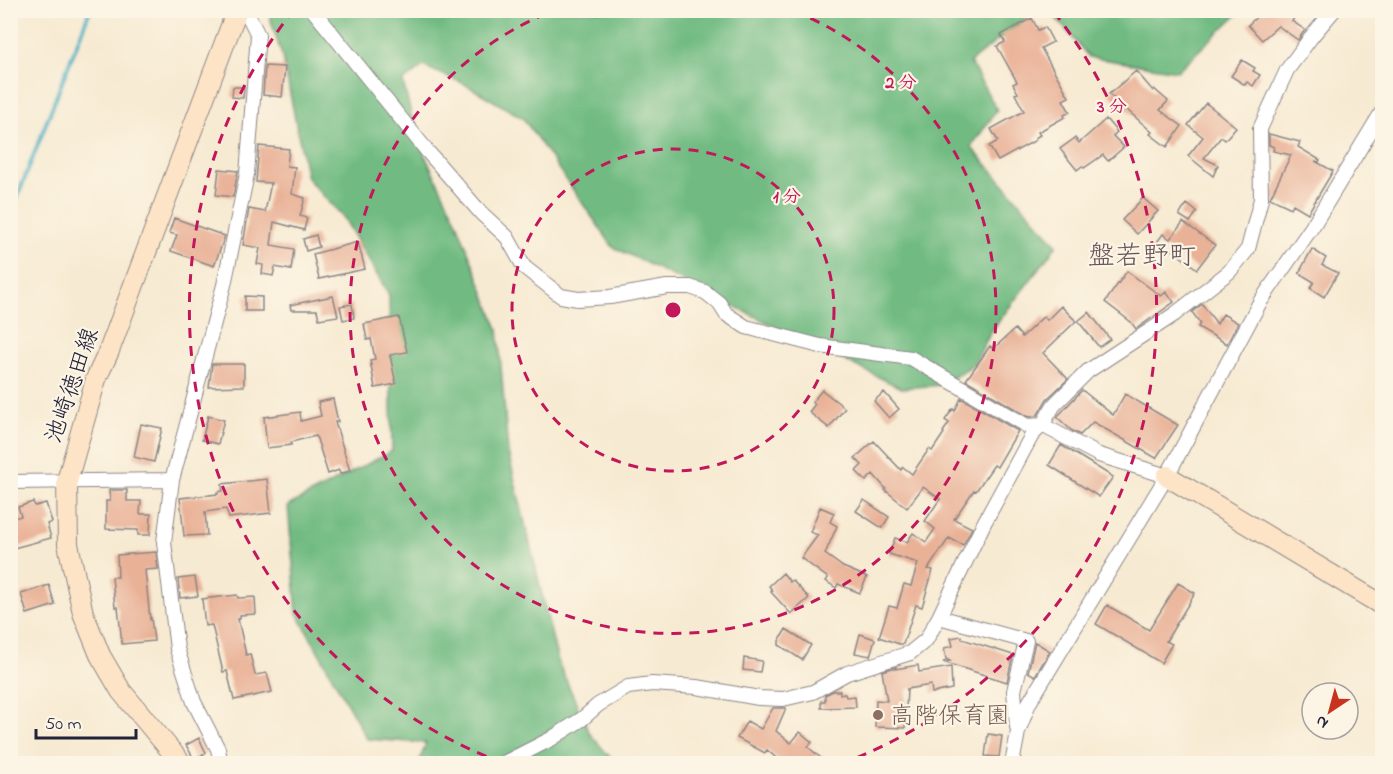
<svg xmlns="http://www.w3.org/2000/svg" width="1393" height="774" font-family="'Indie Flower','Klee One',sans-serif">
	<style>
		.forest { fill: #71bb82; stroke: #4a6e5e; stroke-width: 1.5 }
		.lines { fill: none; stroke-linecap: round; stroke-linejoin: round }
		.stream { stroke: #44afc3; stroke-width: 4 }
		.building { fill: #e9b196 }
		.street-casing { stroke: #8c8686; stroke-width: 16 }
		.secondary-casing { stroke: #8c8686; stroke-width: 22 }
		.street { stroke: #fff; stroke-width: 14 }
		.secondary { stroke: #fee4c6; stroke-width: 20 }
		.ring { fill: none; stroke: #c2185b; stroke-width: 3; stroke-dasharray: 10 8 }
		.education-dot { fill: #8d6e63; stroke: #fcf5e5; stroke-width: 2 }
		.labels { text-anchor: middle; stroke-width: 4.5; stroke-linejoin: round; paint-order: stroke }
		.street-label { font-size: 24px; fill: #22223b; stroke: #fcf5e5 }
		.education-label { font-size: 24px; fill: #785e54; stroke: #fcf5e5; text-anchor: start }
		.quarter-label { font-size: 27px; fill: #68545b; stroke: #fcf5e5 }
		.centre { fill: #c2185b; stroke: #fcf5e5; stroke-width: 3 }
		.ring-label { font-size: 18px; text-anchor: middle; font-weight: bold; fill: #c2185b; stroke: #fcf5e5; stroke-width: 4.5; stroke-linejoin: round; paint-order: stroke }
	</style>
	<rect width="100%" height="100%" fill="#fcf5e5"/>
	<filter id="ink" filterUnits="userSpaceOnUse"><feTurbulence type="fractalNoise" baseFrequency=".0167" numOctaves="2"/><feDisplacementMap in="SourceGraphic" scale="12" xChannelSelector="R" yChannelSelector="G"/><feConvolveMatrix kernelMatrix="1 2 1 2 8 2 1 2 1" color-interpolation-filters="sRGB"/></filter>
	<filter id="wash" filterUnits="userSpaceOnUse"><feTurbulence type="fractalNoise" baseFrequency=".008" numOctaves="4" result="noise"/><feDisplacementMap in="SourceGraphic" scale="24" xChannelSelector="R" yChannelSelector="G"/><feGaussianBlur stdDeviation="1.35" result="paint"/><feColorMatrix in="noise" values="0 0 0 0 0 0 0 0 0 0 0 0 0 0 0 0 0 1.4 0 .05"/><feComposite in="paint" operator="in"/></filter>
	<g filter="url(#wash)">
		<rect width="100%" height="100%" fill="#f7ead2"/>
		<path class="forest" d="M268,11H1035L970,62L997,110L971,147L1057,245L992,330L974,364L942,385L901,388L613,247L523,118L463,83L423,66L403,82L418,141L456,220L498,329L508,452L558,662L590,734L615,763H419L426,743L367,739L297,613L288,506L392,451L389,295L344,218L307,178L283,59Z
			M1050,11H1241L1177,71L1089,57Z"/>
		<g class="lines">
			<path class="stream" d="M10,216L90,10"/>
		</g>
		<g id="blocks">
			<path class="building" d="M1264,10H1283L1294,18L1292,21L1305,30L1298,40L1278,26L1262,40L1248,25Z
				M1032,18L1038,30L1045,27L1053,42L1041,48L1069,97L1063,100L1070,112L1064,115L1065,117L1038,132L1040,135L1035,138L1036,140L998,161L989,146L998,141L991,129L1024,111L1015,94L1018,93L1013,84L1017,82L997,46L1005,42L1001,35Z
				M1242,60L1255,68L1253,71L1260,75L1253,86L1247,82L1245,85L1231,76Z
				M265,66L285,67L282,97L263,95Z
				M1136,71L1153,91L1154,89L1168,101L1160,110L1182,126L1167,147L1150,134L1152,132L1109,94Z
				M233,87H244L243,98L232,97Z
				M1206,103L1236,127L1225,140L1221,137L1204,158L1218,165L1213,176L1188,156L1203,137L1188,125Z
				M1106,119L1117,132L1113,136L1124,147L1108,161L1103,155L1084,168L1082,166L1077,170L1060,149L1075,138L1079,143Z
				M1269,134L1300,142L1298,147L1320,160L1319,162L1315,161L1333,171L1308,213L1293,204L1291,208L1270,198L1291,155L1273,151L1274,147L1269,145Z
				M259,146L289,149L287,166L295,167L292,194L305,198L300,216L307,218L304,230L274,222L271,245L294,249L291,270L275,267L273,276L262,274L263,265L257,264L260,248L243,245L249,209L265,212L271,183L256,182Z
				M219,169L238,171L233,197L216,195Z
				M1143,198L1158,211L1137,234L1122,220Z
				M1187,204L1197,212L1190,222L1179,215Z
				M174,218L225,236L214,266L171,251L177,235L169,233Z
				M1183,222L1215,245L1197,269L1171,249L1169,251L1157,242L1163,234L1170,239Z
				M316,235L319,247L306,251L303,239Z
				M358,242L365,269L319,279L313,254Z
				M1312,249L1326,258L1322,265L1338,273L1324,297L1310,288L1314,282L1299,273Z
				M1127,271L1161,296L1166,292L1174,302L1136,329L1131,322L1105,302Z
				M245,296L262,297V311H245Z
				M333,296L338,316L319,319L317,310H291L290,305Z
				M352,304L354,318L343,320L340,306Z
				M1202,304L1217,324L1223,314L1238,323L1227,344L1198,327L1200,323L1192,312Z
				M1061,306L1076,321L1043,353L1068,379L1047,399L1037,416L1029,417L966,380L990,346L993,349L1015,329L1022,337L1044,316L1047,320Z
				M1089,312L1110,339L1099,347L1078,321Z
				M399,317L407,352L390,355L396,384L375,388L370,360L375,359L371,339L367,340L364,324Z
				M212,364H244V386L209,387Z
				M822,390L845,408L829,428L809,412L815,404L812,402Z
				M1082,390L1113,415L1125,394L1178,425L1156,458L1093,422L1080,435L1071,430L1057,417Z
				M884,392L899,409L889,418L874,401Z
				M961,398L1018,431L997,467L994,465L976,491L974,490L954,519L972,528L963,545L949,538L928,569L933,570L922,607L916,605L903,644H899L879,637L889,606L897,608L904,584L911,586L918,563L889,554L895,538L907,542L913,533L926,542L935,529L925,521L940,499L923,487L907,508L885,490L886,489L873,474L866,481L856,471L862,465L855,458L874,441L901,470L903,467L912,474L929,449L932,451L944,433L943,432L949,423L945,420L953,409L955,411Z
				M333,399L338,422H335L350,471L340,474L339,470L328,474L316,436L291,442V445L267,448L264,417L300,412L301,421L321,416L318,402Z
				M208,416L224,420L218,444L202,440Z
				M141,424L162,428L154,462L134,457Z
				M1061,445L1113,477L1099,497L1049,465Z
				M267,479L271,513L229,518L226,509L205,512L207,535L184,536L180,498L218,494L217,492L223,491L222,484Z
				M109,490H127V501H141L140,514H151L150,535H138V530L106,529V501H110Z
				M864,500L889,517L882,528L856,511Z
				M33,502L35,506L46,503L52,522L47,524L51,538L10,549V519L21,516L18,507Z
				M820,507L834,513L830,522L837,526L825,554L843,567L867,577L860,593L838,584L836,588L826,581L828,578L801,558L818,535L810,532Z
				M156,552L158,569L145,570L150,619L151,618L154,641L122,644L118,607H115L112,577H118L117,555Z
				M783,573L790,582L792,580L809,598L791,614L771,592L773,591L769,586Z
				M195,577L198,596L180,598L178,579Z
				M1178,583L1195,593L1166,641L1172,644L1161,663L1096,624L1107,605L1149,630Z
				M49,585L55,605L27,614L21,594Z
				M237,595L238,598L255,597L256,614L240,615V619H238L246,655L250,654L255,675L267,673L272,692L234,700L227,671L223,672L212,625L205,626L202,599Z
				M786,629L811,645L802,660L779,645V641Z
				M860,634L875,639L870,656L855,653Z
				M961,636L962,639L1013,655L1007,682L943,662L950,661L946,659L944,648L953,646L951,638Z
				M1035,642L1050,651L1035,676L1028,672Z
				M744,658L762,661L760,672L743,670Z
				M918,665L919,672L951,667L952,689L932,693L931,685L907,689L905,728L875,727L876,700L887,701L882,671L896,667L895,669Z
				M833,691H840V694H845L846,697L855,696L856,707L821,708V701H825V695Z
				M773,708H786L776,731L791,743L800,732L812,742L808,747L828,764H783L767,750L765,753L737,738L747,721L761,729Z
				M988,734L1002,736L999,757L985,756Z
				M199,738L206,753L194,759L186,745Z"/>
		</g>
	</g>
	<g filter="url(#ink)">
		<use href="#blocks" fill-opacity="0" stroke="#8c8686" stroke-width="1.5"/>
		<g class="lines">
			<g class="street-casing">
				<path id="street" d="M313,10L428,152L481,213L507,237L524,267L561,296L578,299L610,297L667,287H690L705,292L719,303L726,314L746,327L820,346L911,358L1027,426L1042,425L1099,455L1167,476
					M10,482L172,480
					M939,617L1026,641L1014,691L1017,727
					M221,764L218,749L194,702L177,649L164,542L172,480L224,285L247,174L258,35L249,17L242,10
					M502,764L551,739L582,719L598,705L628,687L652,684L697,687L759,698L783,699L813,692L847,673L910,653L926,640L939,617L983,525L1032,435L1042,425L1054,405L1088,371L1175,314L1229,272L1248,249L1261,199L1260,129L1287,70L1312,36L1334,10
					M1012,764L1018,732L1029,703L1167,476L1260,302L1312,227L1382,112"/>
			</g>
			<g class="secondary-casing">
				<path id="secondary" d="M1167,476L1382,605
					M182,764L121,691L100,655L83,613L68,544L67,481L96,379L109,351L237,10"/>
			</g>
			<use href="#street" class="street"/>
			<use href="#secondary" class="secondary"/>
		</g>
	</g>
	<g class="ring">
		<circle cx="673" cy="310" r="161"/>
		<path d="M794 11A323 323 0 1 1 552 11"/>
		<path d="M503 763A484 484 0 0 1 292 12M1054 12A484 484 0 0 1 843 763"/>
	</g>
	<circle class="education-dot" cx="878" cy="715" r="6"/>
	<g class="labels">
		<g class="street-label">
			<text transform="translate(71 385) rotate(-71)" y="8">池崎徳田線</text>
		</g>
		<g class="education-label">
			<text x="890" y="723">高階保育園</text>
		</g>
		<g class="quarter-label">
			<text x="1142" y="264">盤若野町</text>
		</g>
	</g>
	<circle cx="673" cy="310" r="9" class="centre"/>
	<g class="ring-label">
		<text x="901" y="88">2 分</text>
		<text x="1112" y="112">3 分</text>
		<text x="787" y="202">1 分</text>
	</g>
	<rect width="1393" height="774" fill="none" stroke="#fcf5e5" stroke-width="36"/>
	<g transform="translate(1330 711) rotate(216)"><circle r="28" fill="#fcf5e5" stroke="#a5a1a1" stroke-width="1.5"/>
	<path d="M0-4.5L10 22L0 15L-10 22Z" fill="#c8321e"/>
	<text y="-9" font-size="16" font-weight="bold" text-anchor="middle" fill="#22223b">N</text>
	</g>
	<path d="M36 729v9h100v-9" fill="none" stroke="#22223b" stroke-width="3"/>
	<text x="45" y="729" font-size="18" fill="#22223b" stroke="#fcf5e5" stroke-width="4.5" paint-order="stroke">50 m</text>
</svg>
